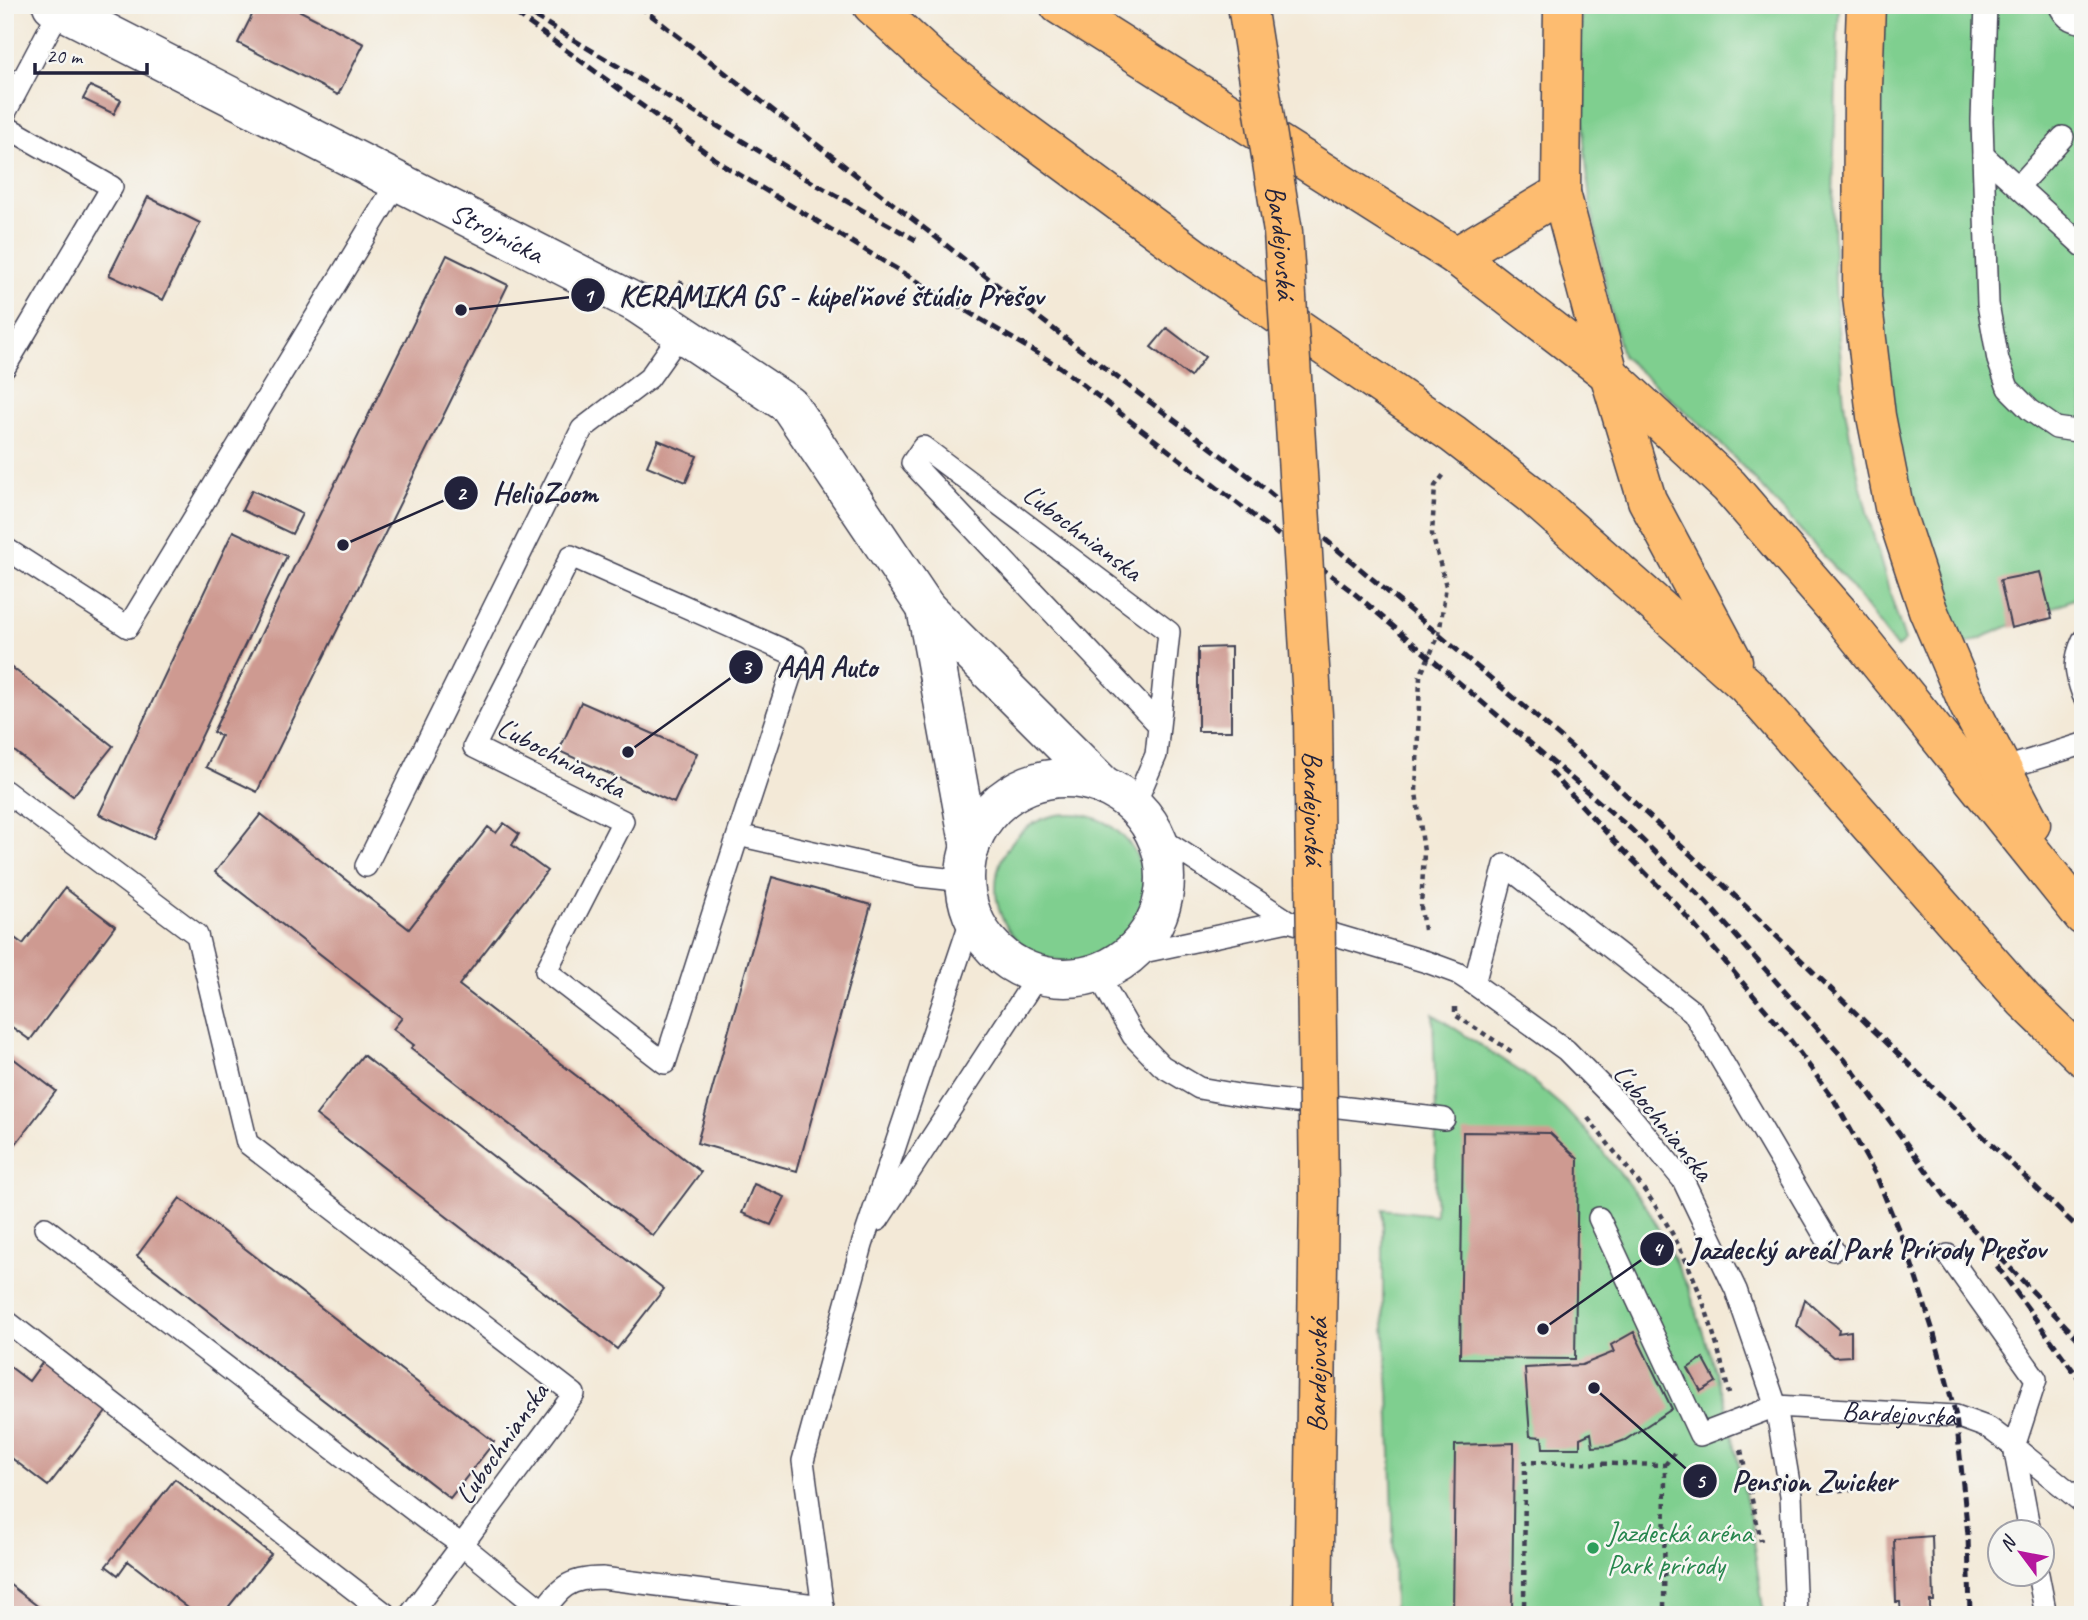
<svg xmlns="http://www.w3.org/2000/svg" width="2088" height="1620" font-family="Caveat,sans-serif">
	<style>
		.green { fill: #7fcf8f; stroke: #507865; stroke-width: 2 }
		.building { fill: #ce9a91 }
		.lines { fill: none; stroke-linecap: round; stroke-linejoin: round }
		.service-casing { stroke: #414052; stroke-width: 24 }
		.minor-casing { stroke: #414052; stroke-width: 41 }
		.primary-casing { stroke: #414052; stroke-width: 41 }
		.path { stroke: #414052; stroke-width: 4.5; stroke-dasharray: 5 5; stroke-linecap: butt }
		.service { stroke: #fff; stroke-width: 21 }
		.minor { stroke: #fff; stroke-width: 38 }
		.primary { stroke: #fdbc6f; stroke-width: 38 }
		.rail { stroke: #22223b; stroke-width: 5; stroke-dasharray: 10 5; stroke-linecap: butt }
		.primary-bridge-casing { stroke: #414052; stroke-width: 41; stroke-linecap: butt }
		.primary-bridge { stroke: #fdbc6f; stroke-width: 38 }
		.leisure-dot { fill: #2e9e5b; stroke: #f6f6f2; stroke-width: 2.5 }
		.labels { text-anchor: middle; stroke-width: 5; stroke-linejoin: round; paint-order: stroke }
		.street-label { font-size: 28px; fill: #22223b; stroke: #f6f6f2 }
		.leisure-label { font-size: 28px; fill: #27864d; stroke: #f6f6f2; text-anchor: start }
		.leader { fill: none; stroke: #22223b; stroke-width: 2.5 }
		.callout-dot { fill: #22223b; stroke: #f6f6f2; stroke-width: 2.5 }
		.mark-label { font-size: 21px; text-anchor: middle; font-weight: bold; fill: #fff }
		.callout-label { font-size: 30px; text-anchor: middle; font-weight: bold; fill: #22223b; stroke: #f6f6f2; stroke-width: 5; stroke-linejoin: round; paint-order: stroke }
	</style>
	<rect width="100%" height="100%" fill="#f6f6f2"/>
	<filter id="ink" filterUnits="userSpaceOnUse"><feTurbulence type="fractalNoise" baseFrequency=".0143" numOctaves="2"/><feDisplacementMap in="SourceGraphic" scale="14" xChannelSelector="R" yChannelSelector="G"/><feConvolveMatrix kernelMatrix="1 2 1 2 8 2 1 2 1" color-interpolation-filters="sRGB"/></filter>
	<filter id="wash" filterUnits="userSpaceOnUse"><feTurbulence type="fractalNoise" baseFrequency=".00686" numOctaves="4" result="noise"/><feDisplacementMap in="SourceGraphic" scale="28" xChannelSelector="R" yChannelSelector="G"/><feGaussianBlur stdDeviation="1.57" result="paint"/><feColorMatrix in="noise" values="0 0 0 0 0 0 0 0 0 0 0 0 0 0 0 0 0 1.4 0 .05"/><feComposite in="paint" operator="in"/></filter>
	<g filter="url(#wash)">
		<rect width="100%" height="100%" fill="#f3e9d7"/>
		<path class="green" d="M1581,5H1839C1835,120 1828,236 1840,351C1842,372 1842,393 1846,414C1859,491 1881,567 1905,640L1897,648L1844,578L1744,468L1707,430L1622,356L1609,303L1590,201L1584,142L1580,56Z
			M1868,5H2083V591L2078,597L1943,654L1872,354Z
			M996 888a74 74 0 1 1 148 0a74 74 0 1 1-148 0Z
			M1433,1014L1524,1074L1564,1108L1591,1137L1648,1209L1689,1289L1725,1402L1749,1512L1764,1615H1394L1393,1516L1389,1392L1383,1311V1209L1435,1215L1436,1118Z"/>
		<g id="blocks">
			<path class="building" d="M257,5H289L364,44L338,95L238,43Z
				M90,86L121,100L114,114L83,99Z
				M148,197L200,223L163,300L109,275Z
				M447,255L508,285L257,792L206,767L221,736L213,732Z
				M1167,328L1205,357L1190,377L1151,347Z
				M658,440L697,456L686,482L647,466Z
				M252,490L302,514L292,534L242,510Z
				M233,531L287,556L153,839L99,814Z
				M2040,572L2052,618L2011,628L2000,580Z
				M1231,647V731H1198V648Z
				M5,662L113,746L73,796L5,744Z
				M581,702L697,753L674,803L559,751Z
				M261,814L409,929L488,827L496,833L504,823L519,834L512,845L547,871L459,985L701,1172L653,1236L411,1048L414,1045L393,1029L402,1018L215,872Z
				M772,877L871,905L797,1171L697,1143Z
				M65,888L115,926L30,1040L5,1022V931L23,944Z
				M5,1052L56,1091L5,1158Z
				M363,1055L664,1289L617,1349L316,1115Z
				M1463,1132L1550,1133L1578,1159L1575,1359L1460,1358Z
				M754,1184L785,1197L771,1225L742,1213Z
				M180,1198L494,1442L450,1498L137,1256Z
				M1805,1299L1839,1329L1838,1333L1851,1331V1356L1833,1357L1797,1326Z
				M1634,1332L1672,1409L1625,1440L1609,1446L1593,1447L1591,1433L1580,1438V1448H1543L1542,1437L1530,1436L1525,1368L1582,1365L1614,1352L1611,1345Z
				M1703,1358L1716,1382L1701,1391L1688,1368Z
				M45,1359L109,1408L48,1486L5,1453V1363L29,1381Z
				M1514,1443L1512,1615H1453L1455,1445Z
				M175,1479L271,1554L222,1615H197L128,1561L118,1575L106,1566Z
				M1932,1536L1934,1601H1930V1615H1901L1900,1602H1896L1894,1539Z
				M5,1581L49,1615H5Z"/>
		</g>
	</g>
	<g filter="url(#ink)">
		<use href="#blocks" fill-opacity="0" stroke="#414052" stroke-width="2"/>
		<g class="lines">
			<g class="service-casing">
				<g id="service">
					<path d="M1986,5L1982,120L1983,155L1988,304L1998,360L2008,388L2030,410L2056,428L2083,432"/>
					<path d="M2059,5C2064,16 2070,22 2083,22"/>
					<path d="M5,113L60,9"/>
					<path d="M5,126L112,187L5,367"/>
					<path d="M1983,155L2083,246"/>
					<path d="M2018,187L2063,137"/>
					<path d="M5,548L128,627L398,181"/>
					<path d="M2083,640C2073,662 2075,673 2083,695"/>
					<path d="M2002,769L2083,744"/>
					<path d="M5,791L197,935L247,1143L574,1394L462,1545L543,1611"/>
					<path d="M1134,806L1156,755L1169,632L923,447L912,463L1159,725"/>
					<path d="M1154,834L1288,921L1427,962L1457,973L1474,984L1566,1050L1628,1113L1683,1180L1736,1290L1776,1406L1791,1495L1796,1615"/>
					<path d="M738,835L797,656L571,556L474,747L623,821L546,971L665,1063L738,835L919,876L965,881"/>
					<path d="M366,866L582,429L649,378L681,333"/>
					<path d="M1129,955L1288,921"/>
					<path d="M1097,973L1133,1036L1162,1066L1199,1088L1244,1096L1444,1119"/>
					<path d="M1474,984L1505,865L1693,1012L1833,1250"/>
					<path id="s1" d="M1599,1218L1700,1435L1776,1406L1956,1416L1989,1428L2014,1447L2083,1503"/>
					<path d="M878,1220L1038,975"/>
					<path d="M45,1228L425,1519L462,1545L410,1615"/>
					<path d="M1948,1255L2036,1379L2014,1447L2030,1532"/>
					<path d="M5,1320L387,1615"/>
					<path d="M2038,1574L2046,1615"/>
					<path d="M540,1615C560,1588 567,1578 602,1578L823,1606"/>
					<path d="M824,1615L803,1461L862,1245L972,917"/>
				</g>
			</g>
			<g class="minor-casing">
				<g id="minor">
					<path id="s2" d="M52,5L636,303L789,405L926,608L1104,786"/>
					<path d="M926,608L970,848"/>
					<circle cx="1065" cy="878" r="100"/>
				</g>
			</g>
			<g class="primary-casing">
				<g id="primary">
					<path d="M872,5L933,61L1008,120L1195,258L1453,434L1533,496L1746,685L2024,1000L2083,1057"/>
					<path d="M1059,5L1456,256L1609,374L1729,486L1840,614L2083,916"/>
					<path d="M1563,5L1561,193L1609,374L1647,500L1733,661"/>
					<path d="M1866,5L1863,87L1862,297L1876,416L1894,507L1928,610L1969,706L2031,824"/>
					<path d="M1456,256L1561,193"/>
					<path id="s3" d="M1313,1615L1319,1193"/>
				</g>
			</g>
			<path class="path" d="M679,282L717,301L713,308
				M1424,930L1421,908L1424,852L1416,792L1420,676L1439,635L1446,586L1432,534L1435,486L1445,473
				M1455,1007V1015L1514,1053
				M1588,1118C1612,1150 1639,1180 1660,1213C1695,1268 1715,1331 1729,1394
				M1741,1450L1761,1541
				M1665,1465L1677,1449
				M1819,1492L1863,1488
				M1524,1615L1525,1462L1665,1465L1664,1615"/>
			<use href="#service" class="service"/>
			<use href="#minor" class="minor"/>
			<use href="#primary" class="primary"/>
			<path class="rail" d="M504,5L725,166L1060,367L1354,593L1631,829L1706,902L1845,1060L1953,1207L1971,1227L2083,1344
				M638,5L1074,345L1258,483L1525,707L1610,780L1733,894L2083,1233
				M534,16L794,172L916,240
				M1550,771L1615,842L1677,905L1786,1034L1834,1100L1876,1175L1908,1253L1934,1334L1956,1416L1968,1535L1970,1615
				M1997,1266L2083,1384"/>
			<g class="primary-bridge-casing">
				<g id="primary-bridge">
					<path id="s4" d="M1247,5L1283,232L1313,715L1319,1193"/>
				</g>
			</g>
			<use href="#primary-bridge" class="primary-bridge"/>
		</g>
	</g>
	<circle class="leisure-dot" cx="1593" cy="1548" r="7"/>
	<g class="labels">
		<g class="street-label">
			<text dy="10" stroke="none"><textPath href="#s2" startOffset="500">Strojnícka</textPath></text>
			<text dy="10" stroke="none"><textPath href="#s4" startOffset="240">Bardejovská</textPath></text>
			<text transform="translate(1083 532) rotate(37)" y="10">Ľubochnianska</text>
			<text transform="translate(562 757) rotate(28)" y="10">Ľubochnianska</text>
			<text dy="10" stroke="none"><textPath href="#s4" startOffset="807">Bardejovská</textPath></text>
			<text transform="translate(1664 1122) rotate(51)" y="10">Ľubochnianska</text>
			<text dy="10" stroke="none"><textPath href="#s3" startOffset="240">Bardejovská</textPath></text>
			<text dy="10" stroke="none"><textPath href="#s1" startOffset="444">Bardejovská</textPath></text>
			<text transform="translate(501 1443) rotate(-55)" y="10">Ľubochnianska</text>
		</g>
		<g class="leisure-label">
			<text x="1607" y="1542">Jazdecká aréna<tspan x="1607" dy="32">Park prírody</tspan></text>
		</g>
	</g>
	<path class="leader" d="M461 310L588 295M343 545L461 493M628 752L746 667M1543 1329L1657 1249M1594 1388L1700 1481"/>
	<g class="callout-dot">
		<circle cx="461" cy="310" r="7"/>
		<circle cx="343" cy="545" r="7"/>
		<circle cx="628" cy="752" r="7"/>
		<circle cx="1543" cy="1329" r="7"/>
		<circle cx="1594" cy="1388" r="7"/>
		<circle cx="588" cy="295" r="18"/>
		<circle cx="461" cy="493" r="18"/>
		<circle cx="746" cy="667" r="18"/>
		<circle cx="1657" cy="1249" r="18"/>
		<circle cx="1700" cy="1481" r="18"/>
	</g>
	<g class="mark-label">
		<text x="588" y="303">1</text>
		<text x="461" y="500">2</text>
		<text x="746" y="674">3</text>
		<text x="1657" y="1256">4</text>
		<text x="1700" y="1488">5</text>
	</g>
	<g class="callout-label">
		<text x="831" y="306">KERAMIKA GS - kúpeľňové štúdio Prešov</text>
		<text x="545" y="503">HelioZoom</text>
		<text x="827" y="677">AAA Auto</text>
		<text x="1867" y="1259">Jazdecký areál Park Prírody Prešov</text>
		<text x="1814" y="1491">Pension Zwicker</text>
	</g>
	<rect width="2088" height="1620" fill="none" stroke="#f6f6f2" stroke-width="28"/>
	<g transform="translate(2021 1553) rotate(302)"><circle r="33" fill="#f6f6f2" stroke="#a1a1a9" stroke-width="2"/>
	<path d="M0-5L12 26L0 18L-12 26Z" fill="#b5179e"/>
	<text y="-10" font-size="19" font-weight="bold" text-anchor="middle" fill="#22223b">N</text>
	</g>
	<path d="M35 63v10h112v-10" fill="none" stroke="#22223b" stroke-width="3.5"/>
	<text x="46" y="63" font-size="21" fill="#22223b" stroke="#f6f6f2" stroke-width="5" paint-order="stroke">20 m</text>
</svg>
